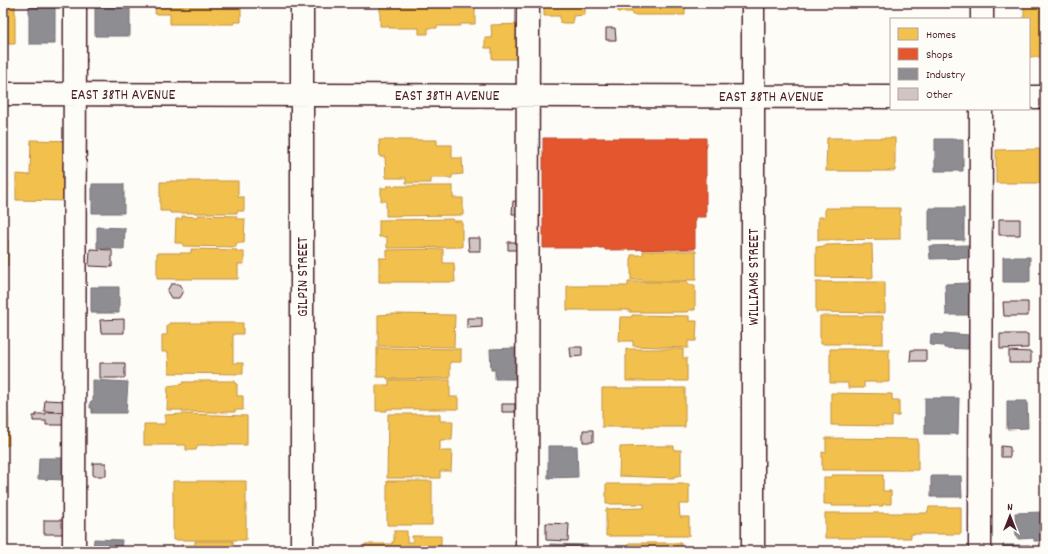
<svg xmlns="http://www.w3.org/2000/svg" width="1048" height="554" font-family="Dekko,sans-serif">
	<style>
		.homes { fill: #f2c14e; stroke: #c09044 }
		.shops { fill: #e4572e; stroke: #b6462d }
		.industry { fill: #8d8d92; stroke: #796c73 }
		.building { fill: #d0c5c4; stroke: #4a1f2b }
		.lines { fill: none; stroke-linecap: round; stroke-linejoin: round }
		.minor-casing { stroke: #4a1f2b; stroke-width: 25 }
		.minor { stroke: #fdfcf7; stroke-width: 22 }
		.labels { text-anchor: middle; stroke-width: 4; stroke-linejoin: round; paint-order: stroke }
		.street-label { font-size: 15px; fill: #4a1f2b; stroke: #fdfcf7 }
	</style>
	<rect width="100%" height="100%" fill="#fdfcf7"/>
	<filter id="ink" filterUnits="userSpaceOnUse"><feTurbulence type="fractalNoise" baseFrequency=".025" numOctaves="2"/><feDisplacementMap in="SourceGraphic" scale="8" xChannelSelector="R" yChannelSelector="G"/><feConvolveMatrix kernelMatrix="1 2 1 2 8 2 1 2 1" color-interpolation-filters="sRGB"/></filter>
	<g filter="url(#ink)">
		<path class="homes" d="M3,3H15V44H3Z
			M156,3H241V22H234V24H170V14H155Z
			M380,3H475V24H460V26H437V28H428V34H419V28H389V26H380Z
			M544,3H585V15L573,16V23H560V16H544Z
			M618,3H685V15H632V12H618Z
			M1024,3H1045V57H1029V19H1024Z
			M523,24V59H492V48H485V38H492L491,25Z
			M827,138H895V171H826Z
			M31,140L72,141L69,201L16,200V174L30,175Z
			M379,140H437V145H452V158H462L463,174L452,175V178H431V183H406V178H386L385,157H380Z
			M1045,149V183H996V150Z
			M170,181H238V197H244V211H237V213H170V211H160V182H170Z
			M387,186H453V198H463V215L386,216V201H381V188H387Z
			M825,208H900V239L818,240V217H825Z
			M198,215L237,216L236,219H245L244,243H236V247L183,246V243H175L176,219H182V216L198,217Z
			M453,219V221H462V247L387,248V237H379V220Z
			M3,240H8V266H3Z
			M872,244L873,278L816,277V247L826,246V245Z
			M191,249L237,250V252H244V264H238V279H157V253H191Z
			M443,249V263H454L455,282H379V258H387V250Z
			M643,251H696V280H687V281H643V280H631V255H643Z
			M628,282H688V285H695V310H688V312H629V310H567V286H628Z
			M816,282H885V313L816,312Z
			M393,314L455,315L454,347L378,346V315Z
			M632,315L689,316V321H697L696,341H688V348L633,346V341H619L620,317H632Z
			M820,316H883V344H820Z
			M169,323H243V334H233V363H243V374L169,373L168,352H162V335H167V325H169Z
			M377,348L461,349V362H450V378L387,379V377H377Z
			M626,349H683V358H687V381H626Z
			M830,349H889V382H864V388H848V383H830Z
			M389,380H450V397H458V409H387V411H376V385H389Z
			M194,381H235V384H237V396H243V410H235V412H182V410H167L168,386L183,384V382H194Z
			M602,388H685V427H602Z
			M831,393L892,394V400H899V416H892V426L831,425Z
			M3,414H8L9,445L3,446Z
			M184,414L247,416V445H198L196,450H186V445H144V424H165V415Z
			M388,414H440V421H453L452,440H440V451H452L451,471H440V478H387Z
			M826,438L918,439V470H822V452L826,453Z
			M653,446H674V450H681V476H674V478L619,476L620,447Z
			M832,475H883V491H891V504H883V506H831V504H824V477H832Z
			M173,481H246V540H173Z
			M387,481H432V525H387Z
			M606,484H689V504H679L680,517H689V536H606V509L644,508V504H606Z
			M929,507H961V534H911V538H825V513H927Z
			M394,531H407V542H413L412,536H441V551H365V544H392V542H394Z
			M195,541H233V551H181V545H195Z
			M629,543H681V551H604L629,550Z"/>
		<path class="shops" d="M543,138H706V217H695V249L605,250V248H543Z"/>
		<path class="industry" d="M29,3H55V44H29Z
			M95,3H130V36H95Z
			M935,139H963V171H935Z
			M92,184H124V213H92Z
			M929,208H964V240H929Z
			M97,227L125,228L124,249L97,248Z
			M969,245L970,258L930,259L929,246Z
			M1003,257H1030V282H1003Z
			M970,283L971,315H946L945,284Z
			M91,287H119V313H91Z
			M944,333L969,335L968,349L944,348V346L930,345L931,334L943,335Z
			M517,348V366H516V379H495V370H491L490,349Z
			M93,380L128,382L126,413H92V408H90V402L93,400Z
			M925,398H959L958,434H925Z
			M1007,401H1027L1028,428L1007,429Z
			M548,446H577L578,477L548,478Z
			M39,458H65V480L38,479Z
			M931,476H961L962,497H931Z
			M1042,512L1041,541H1034V538L1018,539V537H1016L1015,513Z
			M94,539L122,540L121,551H93Z
			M550,544L588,545V551H550Z
			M1003,545H1030V551H1003Z"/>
		<path class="building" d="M606,28H615L616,40H606Z
			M513,201L522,202L521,214H512Z
			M999,219H1020V235H999Z
			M468,238H480V251H469Z
			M508,242H522V250H508Z
			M90,249L112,250V267L89,266Z
			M171,284H179L183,291L179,298H171L167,291Z
			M1003,302H1028V316H1004Z
			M467,318H482V327L467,328Z
			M124,319V333H101L100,320Z
			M1000,334H1028V348L1000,349Z
			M570,347H582V356L571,357Z
			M911,350H926V361H910Z
			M1009,351L1031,352V363H1009Z
			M100,363H125V378H100Z
			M45,400L68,401L67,412L44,411Z
			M502,404H515V412H502Z
			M46,412H68V425H46V421H33V416H36V414H46Z
			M583,430H593V442H583Z
			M1001,446L1010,447V457H1001Z
			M93,463H106V476H93Z
			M44,520H65V534H44Z
			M546,523L569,524L568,541L546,540Z"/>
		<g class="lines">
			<g class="minor-casing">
				<path id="minor" d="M982,19V3
					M3,94L891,97
					M1029,97H1045
					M74,551L75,3
					M302,551V3
					M527,551L528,3
					M753,551V3
					M980,551L981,109"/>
			</g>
			<use href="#minor" class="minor"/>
		</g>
	</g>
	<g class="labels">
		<g class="street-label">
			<text x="123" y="99">EAST 38TH AVENUE</text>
			<text x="447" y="100">EAST 38TH AVENUE</text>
			<text x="771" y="101">EAST 38TH AVENUE</text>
			<text transform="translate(302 277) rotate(-90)" y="5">GILPIN STREET</text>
			<text transform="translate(753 277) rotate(-90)" y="5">WILLIAMS STREET</text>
		</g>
	</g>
	<rect width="1048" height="554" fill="none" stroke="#fdfcf7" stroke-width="16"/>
	<rect x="8" y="8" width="1032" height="538" fill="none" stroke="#4a1f2b" stroke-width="1.5" filter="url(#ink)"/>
	<rect x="890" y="18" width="140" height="92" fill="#fdfcf7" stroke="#b5a4a5"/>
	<rect x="898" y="28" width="20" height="12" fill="#f2c14e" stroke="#b5a4a5"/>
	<text x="926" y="38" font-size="12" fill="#4a1f2b">Homes</text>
	<rect x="898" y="48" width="20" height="12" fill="#e4572e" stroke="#b5a4a5"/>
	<text x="926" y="58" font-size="12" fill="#4a1f2b">Shops</text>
	<rect x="898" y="68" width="20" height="12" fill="#8d8d92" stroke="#b5a4a5"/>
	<text x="926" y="78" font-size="12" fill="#4a1f2b">Industry</text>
	<rect x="898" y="88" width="20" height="12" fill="#d0c5c4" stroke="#b5a4a5"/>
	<text x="926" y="98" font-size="12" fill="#4a1f2b">Other</text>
	<g transform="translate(1010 516)" stroke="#fdfcf7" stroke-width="3" paint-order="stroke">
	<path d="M0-3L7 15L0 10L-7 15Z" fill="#4a1f2b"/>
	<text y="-6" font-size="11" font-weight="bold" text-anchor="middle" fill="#4a1f2b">N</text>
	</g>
</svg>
